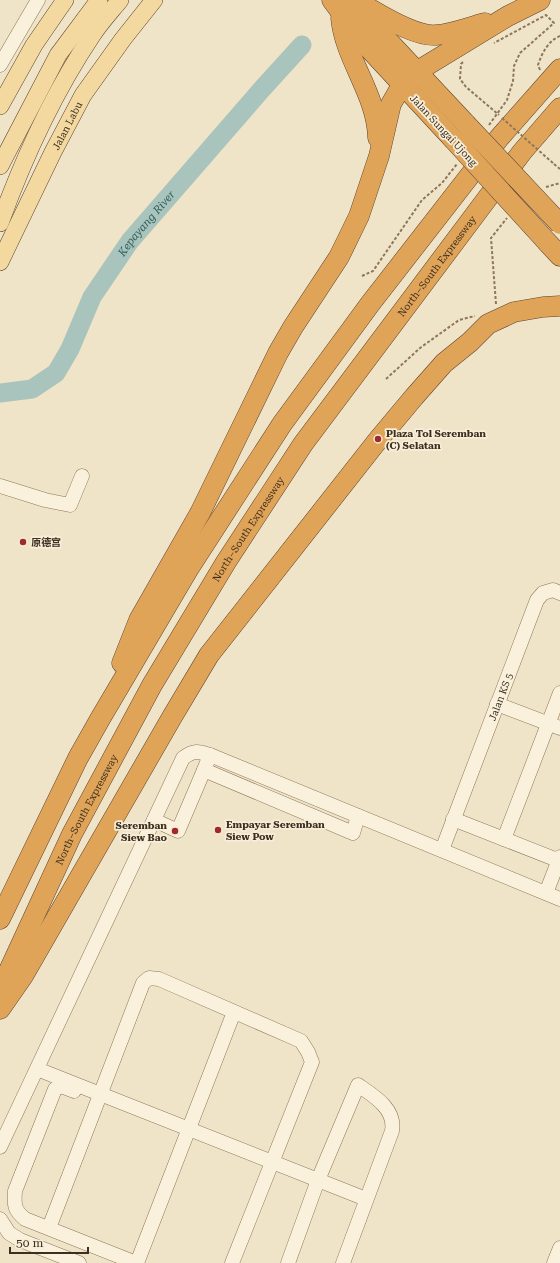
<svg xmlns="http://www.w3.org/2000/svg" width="560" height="1263" font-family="'Roboto Serif','Noto Sans SC',serif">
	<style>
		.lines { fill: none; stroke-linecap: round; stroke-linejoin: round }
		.river { stroke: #a9c4bc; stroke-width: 19 }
		.minor-casing { stroke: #8d765c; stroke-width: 15 }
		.major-casing { stroke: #5b4430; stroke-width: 18 }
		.highway-casing { stroke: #5b4430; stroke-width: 21 }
		.path { stroke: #8d765c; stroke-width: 2; stroke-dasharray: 3 2; stroke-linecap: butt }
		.minor { stroke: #faf1dc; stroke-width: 14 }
		.major { stroke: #f3d9a0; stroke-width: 17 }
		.highway { stroke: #e0a458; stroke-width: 20 }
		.highway-bridge-casing { stroke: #5b4430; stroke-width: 21; stroke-linecap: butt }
		.path-bridge { stroke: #8d765c; stroke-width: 2; stroke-dasharray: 3 2; stroke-linecap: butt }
		.highway-bridge { stroke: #e0a458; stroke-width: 20 }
		.poi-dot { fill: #9e2a2b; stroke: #f7eed8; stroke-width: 1.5 }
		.labels { text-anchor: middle; stroke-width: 3.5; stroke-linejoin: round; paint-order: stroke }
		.street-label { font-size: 10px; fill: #3d2e20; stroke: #f7eed8 }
		.poi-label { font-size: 10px; font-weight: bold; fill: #3d2e20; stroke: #f7eed8; text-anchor: start }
		.water-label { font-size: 11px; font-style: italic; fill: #2f5d5a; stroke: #f7eed8 }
	</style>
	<rect width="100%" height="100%" fill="#f0e4c8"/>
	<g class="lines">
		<path class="river" id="s1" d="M0,393L32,389L56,373L70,349L92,297L130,241L262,89L302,45"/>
		<g class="minor-casing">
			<g id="minor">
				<path d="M0,65L38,0"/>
				<path d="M0,486L45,500L70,505L82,476"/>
				<path d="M497,704L560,728"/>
				<path d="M210,755L204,770L353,833L358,816"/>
				<path d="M453,819L560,861"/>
				<path d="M154,820L178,831L204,770"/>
				<path d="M504,839L560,693"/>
				<path id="s2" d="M442,850L537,600L543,593L553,590L560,593"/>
				<path d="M546,893L560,857"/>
				<path d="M37,1069L366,1199"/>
				<path d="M74,1091L61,1086L55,1089L15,1191C14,1205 14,1210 25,1219L136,1263"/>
				<path d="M0,1147L183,758C194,750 198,751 210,755L560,899"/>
				<path d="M0,1219L9,1233L20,1240L79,1263"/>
				<path d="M49,1228L143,983L149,978L159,979L301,1041L308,1052L312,1062L232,1263"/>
				<path d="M137,1263L234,1012"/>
				<path d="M288,1263L318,1180L358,1085C374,1096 396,1109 392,1131L343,1263"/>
				<path d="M554,1263L560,1248"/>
			</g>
		</g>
		<g class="major-casing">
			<g id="major">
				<path d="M0,106L34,45L65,0"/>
				<path d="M0,166L58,55L99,0"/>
				<path d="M0,223C24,157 54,92 93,34C101,22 111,11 120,0"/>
				<path id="s3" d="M0,262L53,152L83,95L123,39L154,0"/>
			</g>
		</g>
		<g class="highway-casing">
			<g id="highway">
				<path d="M332,0L364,43L453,139"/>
				<path d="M352,0L363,14L466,124"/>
				<path d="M362,4C380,15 416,37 436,35C453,34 469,27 485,23"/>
				<path d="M341,18C345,60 377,94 378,138"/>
				<path d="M547,242L560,256"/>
				<path d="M122,663L139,620L200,513L278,353L293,327L339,257L359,216L379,156L391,104L402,85L416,72L508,16L540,0"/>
				<path d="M0,919L78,758L100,719L189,568L282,424L370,304L499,138L560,69"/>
				<path id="s4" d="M0,990L72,834L152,685L226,562L303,444L522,152L560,108"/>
				<path d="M0,1009L23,976L172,717L209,655L378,440L414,397L444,363L470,342L488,324L514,312L543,307L560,306"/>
			</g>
		</g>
		<path class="path" d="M463,62L461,64L460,79L466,87L499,115
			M540,70L538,65C542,53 548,41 560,36
			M489,125L507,100L513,81L514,66L520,53L554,23L546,15L494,43
			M554,164L560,169
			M546,187L560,183
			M362,276L373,271L422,200L442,183L457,164
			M496,304L491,238L507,218
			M386,379L420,348L459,320L475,316"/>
		<use href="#minor" class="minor"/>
		<use href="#major" class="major"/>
		<use href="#highway" class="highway"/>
		<g class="highway-bridge-casing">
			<path id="highway-bridge" d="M466,124L560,224
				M453,139L547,242"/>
		</g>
		<path class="path-bridge" d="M502,118L554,164"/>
		<use href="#highway-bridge" class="highway-bridge"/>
	</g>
	<g class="poi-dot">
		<circle cx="378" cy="439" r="4"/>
		<circle cx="23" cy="542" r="4"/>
		<circle cx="218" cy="830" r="4"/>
		<circle cx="175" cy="831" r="4"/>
	</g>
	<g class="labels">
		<g class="street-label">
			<text dy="4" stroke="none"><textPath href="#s3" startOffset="152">Jalan Labu</textPath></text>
			<text transform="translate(444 130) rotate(47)" y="4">Jalan Sungai Ujong</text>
			<text dy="4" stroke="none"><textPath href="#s4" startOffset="848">North–South Expressway</textPath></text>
			<text dy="4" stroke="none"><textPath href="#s4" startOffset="524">North–South Expressway</textPath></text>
			<text dy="4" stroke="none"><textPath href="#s2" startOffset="164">Jalan KS 5</textPath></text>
			<text dy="4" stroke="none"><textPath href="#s4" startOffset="200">North–South Expressway</textPath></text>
		</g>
		<g class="poi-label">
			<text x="386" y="437">Plaza Tol Seremban<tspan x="386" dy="12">(C) Selatan</tspan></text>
			<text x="31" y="546">原德宫</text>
			<text x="226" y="828">Empayar Seremban<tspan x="226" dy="12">Siew Pow</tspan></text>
			<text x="167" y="829" text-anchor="end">Seremban<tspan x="167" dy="12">Siew Bao</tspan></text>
		</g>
		<g class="water-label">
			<text dy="4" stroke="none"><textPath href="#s1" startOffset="237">Kepayang River</textPath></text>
		</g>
	</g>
	<path d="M10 1247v6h78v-6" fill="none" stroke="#3d2e20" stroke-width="2"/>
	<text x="16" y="1247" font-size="12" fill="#3d2e20" stroke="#f7eed8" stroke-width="3" paint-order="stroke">50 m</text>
</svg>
